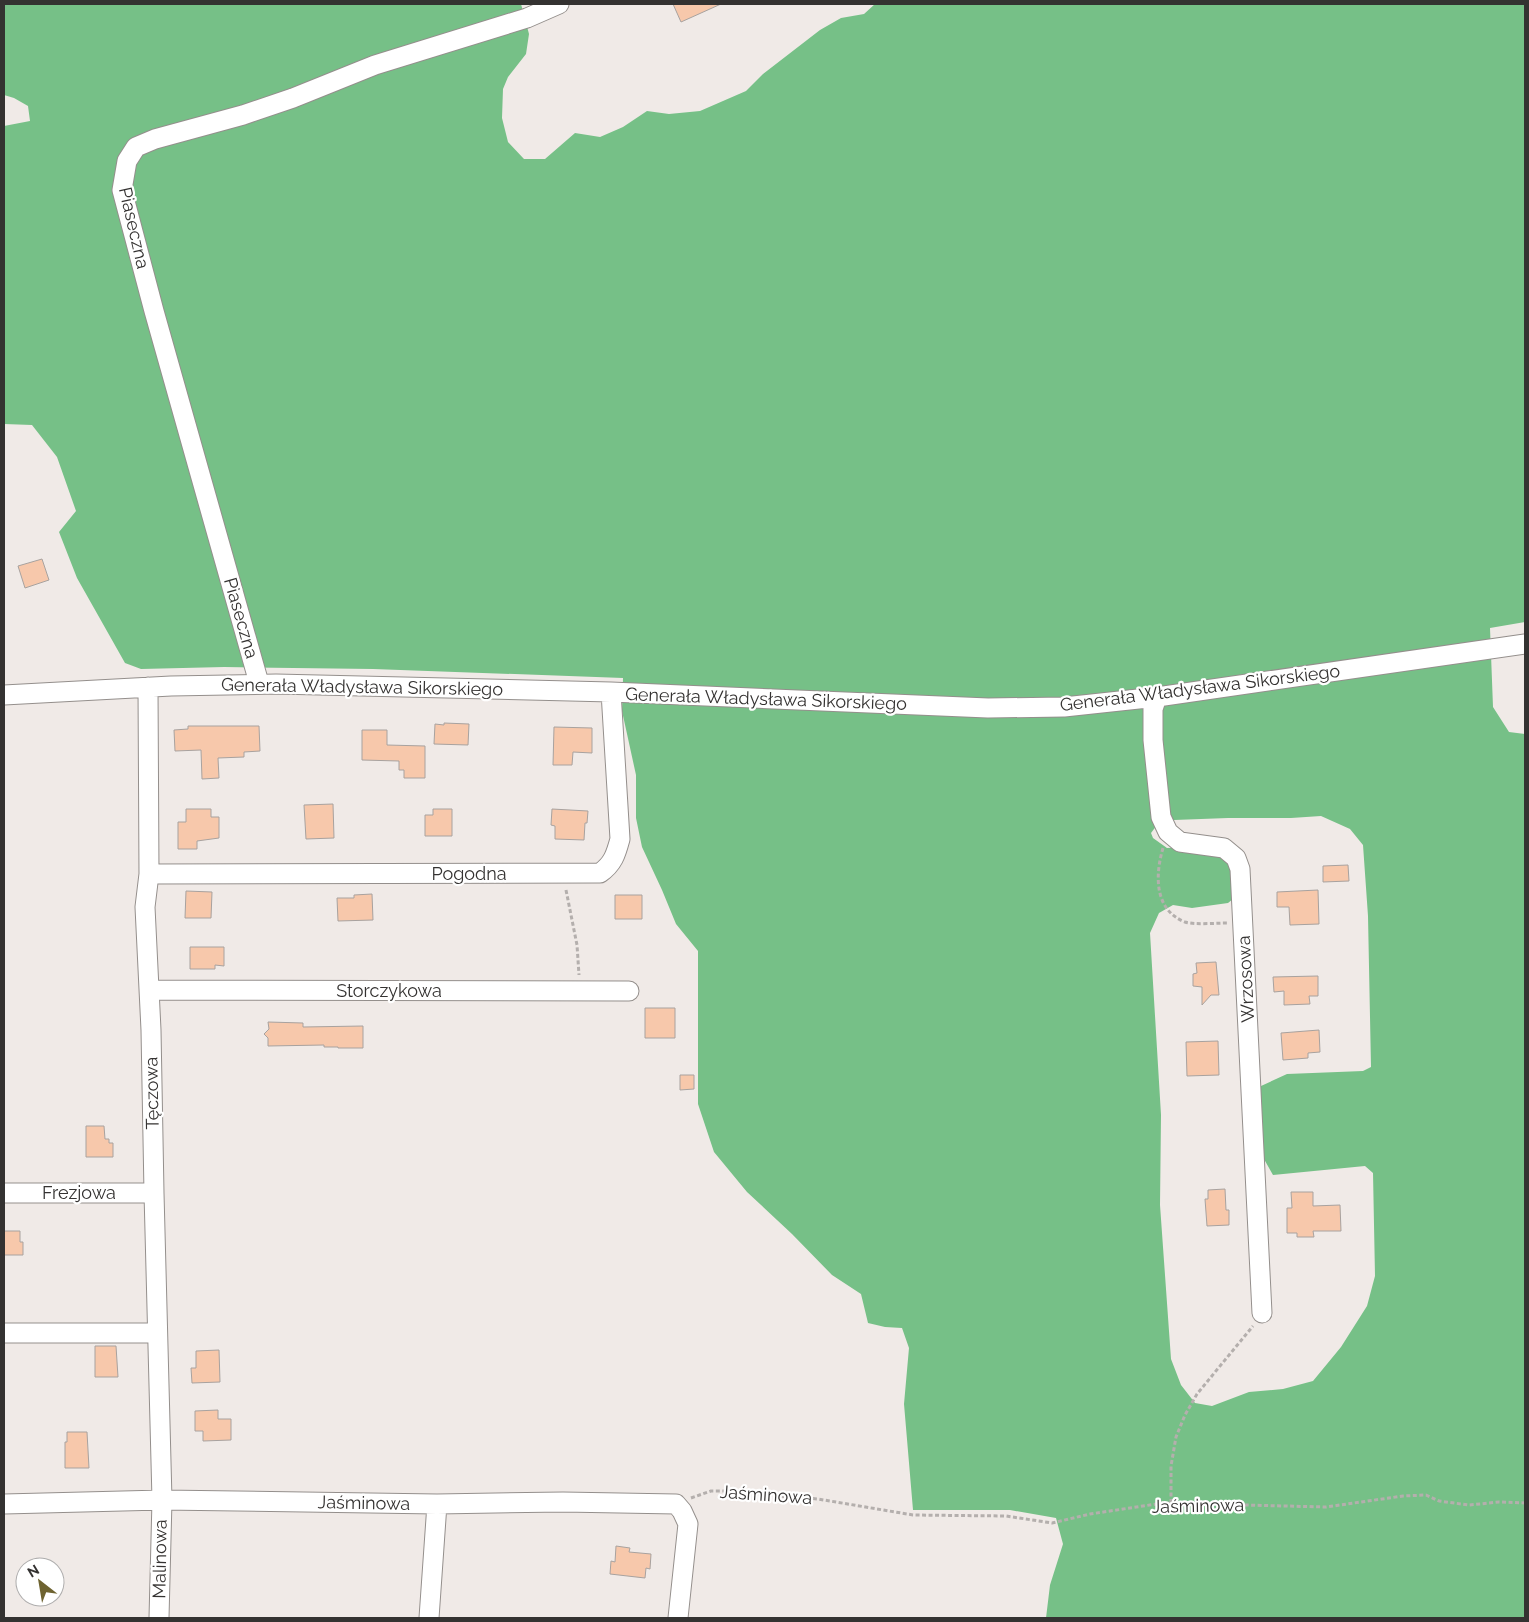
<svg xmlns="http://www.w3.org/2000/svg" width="1529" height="1622" font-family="Raleway,sans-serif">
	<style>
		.forest { fill: #76c087; fill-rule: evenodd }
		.building { fill: #f7c8ab; stroke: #a8a29f }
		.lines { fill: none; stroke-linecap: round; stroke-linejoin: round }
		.minor-casing { stroke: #948f8c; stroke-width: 21 }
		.path { stroke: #b4afad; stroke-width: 3; stroke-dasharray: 4 2.5; stroke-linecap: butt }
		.minor { stroke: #fff; stroke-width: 19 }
		.labels { text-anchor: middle; stroke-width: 4.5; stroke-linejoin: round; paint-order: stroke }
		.street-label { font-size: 18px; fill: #343231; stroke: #fff }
	</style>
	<rect width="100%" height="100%" fill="#f0eae7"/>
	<path class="forest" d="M4,4H521L529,34L526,54L508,77L503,89L502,118L508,142L524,159H545L575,133L600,137L623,127L647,111L669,114L700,111L746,91L763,74L820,30L841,18L864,14L875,4H1525V622L1490,628L1493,707L1509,732L1525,734V1618H1046L1050,1585L1063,1544L1056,1518L1010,1510H913L904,1404L909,1348L902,1328L885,1327L868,1323L861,1294L832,1275L792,1234L747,1192L714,1152L698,1104V951L676,924L662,890L642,847L636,818V775L622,711L623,678L373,669L224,667L141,669L125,663L77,578L59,532L76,511L57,457L32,425L4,424V126L30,121L28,106L14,98L4,95ZM1321,816L1350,829L1363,845L1368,916L1371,1067L1363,1071L1287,1074L1261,1086L1260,1152L1273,1175L1365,1166L1373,1173L1375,1276L1367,1306L1341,1347L1313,1381L1283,1389L1249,1392L1212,1406L1195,1403L1181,1385L1171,1359L1160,1205L1161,1115L1150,933L1159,913L1173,905L1192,908L1228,903L1238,895L1231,863L1221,852L1191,847L1167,848L1153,838L1151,833L1157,825L1174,820L1228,818H1291Z"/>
	<path class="building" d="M673,4H721L681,22Z
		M42,559L49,580L25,588L18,566Z
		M444,723L469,724L468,745L434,744L435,724L444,725Z
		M188,726H259L260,751L244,752V757L218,758L219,778L202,779L201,750L175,751L174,730L188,729Z
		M554,727L592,728V753L573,752L572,765H553Z
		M362,730H387V745L425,746V778H404V770H399V761L362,760Z
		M333,804L334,838L306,839L304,805Z
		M186,809H211V817H219V838L197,841V849H178V822H186Z
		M433,809H452V836H425V815H433Z
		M552,809L588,811L587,823H585L584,840L555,839V826L551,825Z
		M1348,865L1349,881L1323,882V866Z
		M1318,890L1319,924L1290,925L1289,907H1277V892Z
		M186,891L212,892L211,918H185Z
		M372,894L373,920L338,921L337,898H354V895Z
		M615,895H642V919H615Z
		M190,947H224V966L215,965V969H190Z
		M1216,962L1219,995H1211L1202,1005V987L1193,986V974L1197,973L1196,963Z
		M1318,976V996H1309L1310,1004L1284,1005V991L1274,992L1273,977Z
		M645,1008H675V1038H645Z
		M268,1022L303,1023V1027L363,1026V1048H338V1047H324V1045L268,1046V1038L264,1034L269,1029Z
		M1319,1030L1320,1052L1308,1053V1058L1283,1060L1281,1033Z
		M1218,1041L1219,1075L1187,1076L1186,1042Z
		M680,1075H694V1089L680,1090Z
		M86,1126H104L105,1139H109V1143H113V1157H86Z
		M1225,1189L1226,1210H1229V1225L1207,1226L1205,1199H1208V1190Z
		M1291,1192H1313V1206L1340,1205L1341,1231H1313L1314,1237H1297V1233H1287V1208H1292Z
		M4,1231H20V1242H23V1255H4Z
		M95,1346H116L118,1377H95Z
		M219,1350L220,1382L192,1383L191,1368H196V1351Z
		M218,1410V1419H231V1440L203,1441V1431H195V1411Z
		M67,1432H87L89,1468H65V1442H67Z
		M616,1546L630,1548L629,1552L651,1554L650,1569L646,1568L645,1578L610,1574L611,1561L615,1562Z"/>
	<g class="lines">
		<g class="minor-casing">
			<path id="minor" d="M259,683L154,311L122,190L127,161L136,147L155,139L243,115L293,98L375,65L527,18L559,4
				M148,687L149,874L145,907L151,1030L154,1193L162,1500L159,1618
				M4,695L171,686L276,684L611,692L988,708L1064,707L1157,697L1525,644
				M1157,697L1153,709V740L1161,817L1168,832L1180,842L1224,848L1236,858L1240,869L1262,1313
				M149,874L600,873C613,864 616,854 620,839L611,692
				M149,990L629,991
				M4,1193H154
				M4,1333H157
				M4,1504L162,1500L437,1504L563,1502L676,1504L682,1511L688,1524L678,1618
				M429,1618L437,1504"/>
		</g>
		<path class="path" d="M1163,848C1155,875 1154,910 1185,922C1194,925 1216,923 1227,923
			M566,890L577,945L579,975
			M691,1498L711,1491H737L778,1496L818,1499L913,1515L1006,1516L1052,1523L1090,1514L1163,1503L1326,1507L1403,1496L1426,1495L1439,1501L1469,1505L1499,1502L1525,1503
			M1171,1503V1466L1176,1437L1185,1415L1197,1394L1253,1326"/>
		<use href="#minor" class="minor"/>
	</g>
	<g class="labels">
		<g class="street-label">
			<text transform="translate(134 228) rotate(77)" y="6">Piaseczna</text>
			<text transform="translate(241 618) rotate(74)" y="6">Piaseczna</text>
			<text transform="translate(362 687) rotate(1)" y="6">Generała Władysława Sikorskiego</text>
			<text transform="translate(1200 688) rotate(-7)" y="6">Generała Władysława Sikorskiego</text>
			<text transform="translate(766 699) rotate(2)" y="6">Generała Władysława Sikorskiego</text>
			<text x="469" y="880">Pogodna</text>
			<text transform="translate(1246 979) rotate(-93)" y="6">Wrzosowa</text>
			<text x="389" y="997">Storczykowa</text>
			<text transform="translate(152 1093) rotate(-91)" y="6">Tęczowa</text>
			<text x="79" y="1199">Frezjowa</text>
			<text transform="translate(766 1495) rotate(4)" y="6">Jaśminowa</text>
			<text transform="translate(364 1503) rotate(1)" y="6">Jaśminowa</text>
			<text transform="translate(1198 1506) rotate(-1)" y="6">Jaśminowa</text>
			<text transform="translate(160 1559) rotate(-89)" y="6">Malinowa</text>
		</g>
	</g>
	<rect width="1529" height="1622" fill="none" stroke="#343231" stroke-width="10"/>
	<g transform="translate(40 1582) rotate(329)"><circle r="24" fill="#ffffff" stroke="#aeadad"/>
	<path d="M0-4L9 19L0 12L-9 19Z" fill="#6e6330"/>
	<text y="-8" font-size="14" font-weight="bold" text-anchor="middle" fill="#343231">N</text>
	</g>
</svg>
